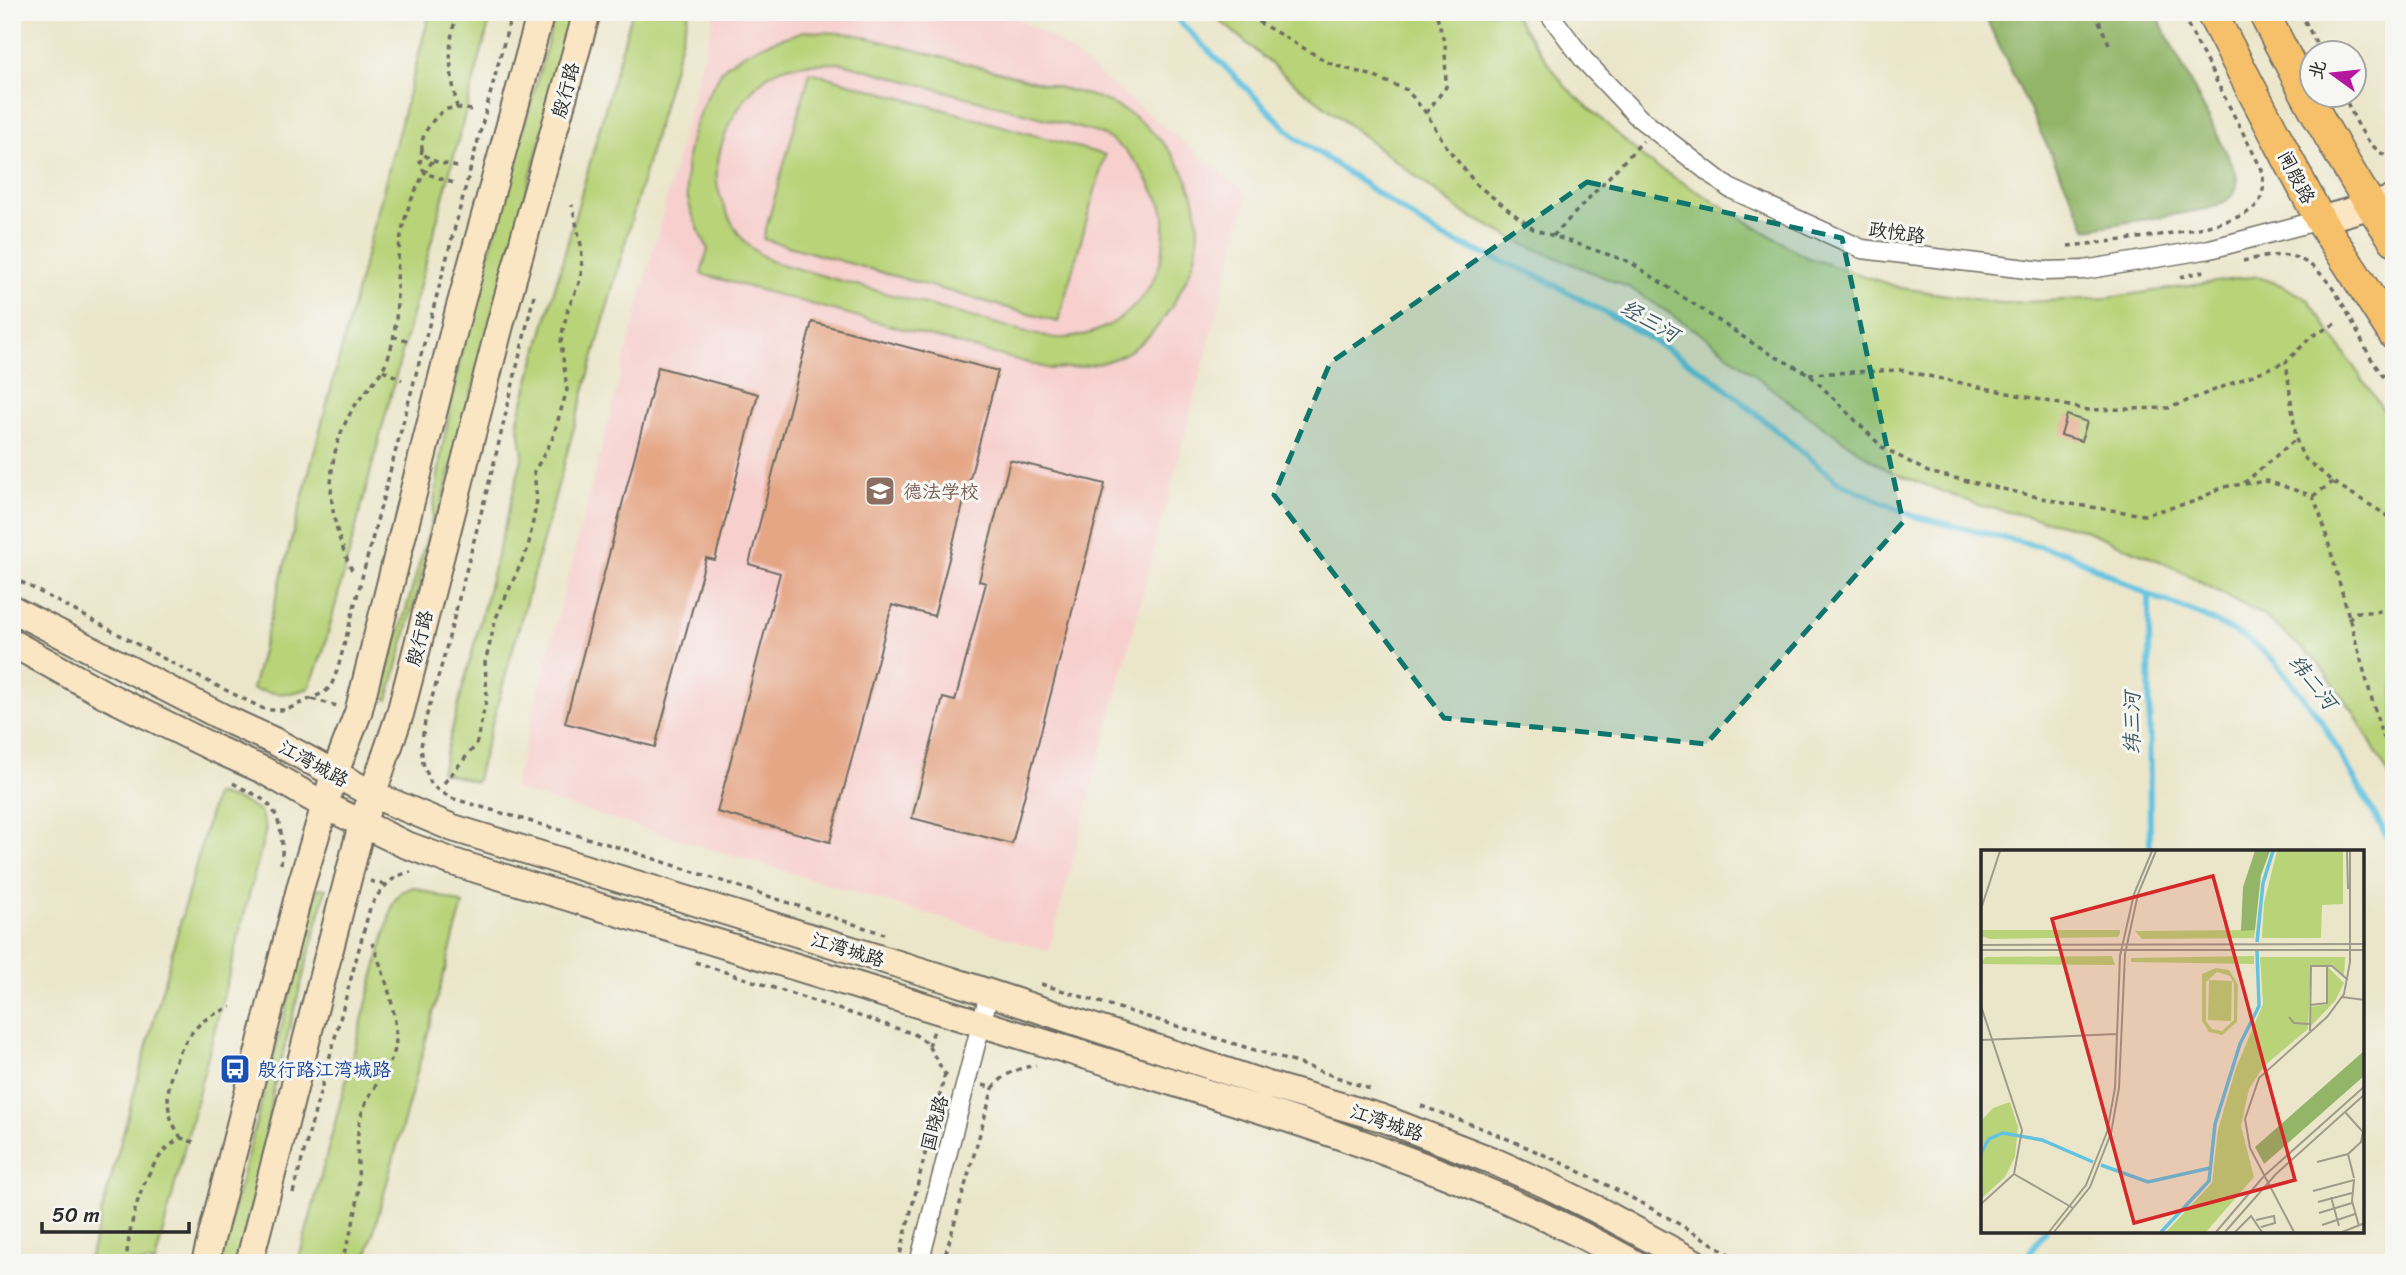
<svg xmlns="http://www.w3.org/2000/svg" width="2406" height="1275" font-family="Sriracha,'LXGW WenKai TC',sans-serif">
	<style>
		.built { fill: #f7d0ce }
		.green { fill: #b8d378; stroke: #727f52; stroke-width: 2; fill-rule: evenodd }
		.forest { fill: #92b568; stroke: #5e704a; stroke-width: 2 }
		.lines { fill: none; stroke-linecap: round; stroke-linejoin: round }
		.stream { stroke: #62c2e0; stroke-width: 6 }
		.building { fill: #e5a686 }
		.street-casing { stroke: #6e6c63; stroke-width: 21 }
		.secondary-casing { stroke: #6e6c63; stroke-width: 30 }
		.primary-casing { stroke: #6e6c63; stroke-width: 33 }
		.path { stroke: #6e6c63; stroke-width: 3.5; stroke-dasharray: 5 5; stroke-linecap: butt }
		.street { stroke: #fff; stroke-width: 18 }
		.secondary { stroke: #fbe6c4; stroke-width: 26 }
		.primary { stroke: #f6c06b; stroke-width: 30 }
		.marked { fill: #0f766e; fill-opacity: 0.2; stroke: #0f766e; stroke-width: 5; stroke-dasharray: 14 9; stroke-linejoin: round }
		.labels { text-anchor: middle; stroke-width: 6; stroke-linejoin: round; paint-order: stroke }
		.street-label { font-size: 19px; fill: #2b2b2b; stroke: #f6f6f2 }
		.education-label { font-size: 19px; fill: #785e54; stroke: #f6f6f2; text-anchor: start }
		.transit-label { font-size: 19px; fill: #164399; stroke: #f6f6f2; text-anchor: start }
		.water-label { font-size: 21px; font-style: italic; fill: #3c5861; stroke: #f6f6f2 }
		.inset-river { fill: none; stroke: #62c2e0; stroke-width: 3.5 }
		.inset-road { fill: none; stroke: #9e9b8a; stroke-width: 2 }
		.view { fill: #d62828; fill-opacity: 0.15; stroke: #d62828; stroke-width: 3.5 }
		.inset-edge { fill: none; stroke: #2b2b2b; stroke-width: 3.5 }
	</style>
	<rect width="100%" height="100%" fill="#f6f6f2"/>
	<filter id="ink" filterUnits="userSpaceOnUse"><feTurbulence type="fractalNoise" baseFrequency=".0143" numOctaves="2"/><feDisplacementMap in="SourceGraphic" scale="14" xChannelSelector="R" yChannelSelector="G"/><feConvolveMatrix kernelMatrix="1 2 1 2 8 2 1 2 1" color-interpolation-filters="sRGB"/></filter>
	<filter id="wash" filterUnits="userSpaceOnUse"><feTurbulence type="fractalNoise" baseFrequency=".00686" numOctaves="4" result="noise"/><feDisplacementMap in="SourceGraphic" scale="28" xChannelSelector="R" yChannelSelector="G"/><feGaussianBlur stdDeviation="1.57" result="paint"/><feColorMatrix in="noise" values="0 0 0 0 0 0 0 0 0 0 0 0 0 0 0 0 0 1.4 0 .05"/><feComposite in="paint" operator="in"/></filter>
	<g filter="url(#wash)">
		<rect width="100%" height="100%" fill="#ebe6ca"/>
		<path class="built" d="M715,12H1005L1053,38L1248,194L1049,951L513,789Z"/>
		<path class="green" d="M430,12H492L323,652L309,688C289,696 272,694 252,689Z
			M556,12H575L388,700L381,696L432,520L441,454L461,354Z
			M632,12H689L476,782L441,772L523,455L518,420Z
			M1210,12H1512L1565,86L1647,161L1806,257L1901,288L2000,303L2107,298L2256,276L2281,285L2308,299L2394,426V784L2353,711L2315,659L2264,616L2169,565L2082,529L1978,505L1887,470L1798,409L1706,337L1630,288L1521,243L1462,212L1284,75Z
			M805,31L854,34L1099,98C1110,103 1122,108 1132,115C1177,148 1203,190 1197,247C1195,264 1185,282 1177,297C1164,321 1144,346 1118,357C1098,366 1072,368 1050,369L701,274L708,249C700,232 689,212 687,193C682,156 695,116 714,84C718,79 721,71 726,66C747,48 779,39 805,31ZM842,63L1101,134C1128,149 1140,164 1154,192C1157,197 1162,204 1163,211C1165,217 1164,226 1164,232C1165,289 1120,334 1065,338C1055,339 1043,335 1033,334L770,261C763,256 755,251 748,245C735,232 722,206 718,188C710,149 742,87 778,70C798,62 820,64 842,63Z
			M810,72L1105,155L1058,322L763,239Z
			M215,794L241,801L260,812L266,829L155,1263H88Z
			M413,887L463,904L365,1263H298L393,903L401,892Z
			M318,888L326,889L274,1087L258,1183L237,1263H219Z"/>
		<path class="forest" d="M1983,12H2155L2234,168C2244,193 2228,202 2207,209L2087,229Z"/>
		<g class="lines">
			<path class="stream" d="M1170,12L1294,136L1440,236L1540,277L1628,325L1712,377L1838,482L1913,516L2067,553L2149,595L2201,615L2246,638L2275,661L2321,720L2394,849
				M2149,595L2150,852
				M2022,1263L2045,1231"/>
		</g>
		<g id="blocks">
			<path class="building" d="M812,322L998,371L934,616L892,605L830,842L717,812L780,573L749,564Z
				M658,367L758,394L715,560L706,558L655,747L565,723Z
				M2067,415L2087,422L2081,441L2061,435Z
				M1010,460L1105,484L1012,844L912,818L943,698L955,701L986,583L979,581Z"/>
		</g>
	</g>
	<g filter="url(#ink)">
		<use href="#blocks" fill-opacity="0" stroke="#6e6c63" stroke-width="2"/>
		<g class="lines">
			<g class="street-casing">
				<path id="street" d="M1548,12L1584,60L1639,118L1729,188L1862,249L2043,271L2084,270L2210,249L2320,220
					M919,1263L989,994"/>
			</g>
			<g class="secondary-casing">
				<path id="secondary" d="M2320,220L2394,199
					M12,609L228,720L274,741L374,795L453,828L950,980L1268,1085L1382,1118L1493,1161L1545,1184L1596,1209L1695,1263
					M12,643L106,695L216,749L263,770L324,805L404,844L453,862C671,928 889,995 1107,1062C1287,1118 1469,1170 1634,1263
					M205,1263L301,885L334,775L358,713L459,310L541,12
					M249,1263L362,824L400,714L500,325L587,12"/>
			</g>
			<g class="primary-casing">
				<path id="primary" d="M2211,12L2320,220L2394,335
					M2263,12C2303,90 2344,168 2394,240"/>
			</g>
			<path class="path" d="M1241,12L1333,65L1370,75L1407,90L1426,113L1448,149L1476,184L1533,229L1630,262L1763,350L1809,374L1882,447L1928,472L2064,503L2144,515L2196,501L2222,487L2267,481L2313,496L2322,520L2381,732L2394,756
				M2095,12L2109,44
				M2300,12L2321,52
				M2343,94C2355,118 2366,151 2394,159
				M457,108C451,73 445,47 458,12
				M1426,113L1446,87L1445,45L1436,12
				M422,149L420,164L425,173L453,183
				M457,167C448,164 433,163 426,156C413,143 433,117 445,110C454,106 464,109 472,110
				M1553,236L1643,141
				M2068,246C2104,242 2233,231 2256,206C2265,196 2264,182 2262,170L2181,12
				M2243,261C2259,258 2281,252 2297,258C2335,272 2353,328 2372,360C2379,371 2387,381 2394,392
				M2180,277L2208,270
				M534,295L494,463L442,664L425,721L421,747L423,763L432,786L451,798L624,849L884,934
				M2335,324L2312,336L2286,362L2296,439L2303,457L2333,482L2388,516L2394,523
				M393,336L411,342
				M383,370L402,380
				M1809,374L1900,370L2088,410L2169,408L2286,362
				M2244,483L2296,439
				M2313,496L2333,482
				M352,570C327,518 322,463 351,412C367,385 384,379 392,344C399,316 396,288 398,259C401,221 412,191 433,160
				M12,577L187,671L266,710H286L325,692L331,686L338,668L512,12
				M2348,619L2357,612H2374L2394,609
				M312,699L337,706
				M233,783C244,790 259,795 268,804C282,818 284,846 281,864
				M444,783L476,745L487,697L485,663L496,618L528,548L537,500L534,472L552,440L567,390L561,342L563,329L568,309L581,278L582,259L581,245L572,205
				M370,881L385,885
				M695,962L914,1034L926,1042L945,1074L948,1075
				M1041,984L1303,1065L1370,1089
				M929,1046L934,1030
				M983,1085L993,1088C1006,1072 1017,1069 1036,1065
				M1421,1106C1535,1145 1642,1199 1744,1263
				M181,1138C178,1132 173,1125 171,1118C161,1088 178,1043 201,1023C209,1016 221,1011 231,1007
				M293,1193L370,908C380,890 390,876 411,872
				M126,1263C129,1224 143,1158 181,1138L196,1143
				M341,1263C348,1241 356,1218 358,1195C360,1172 355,1147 359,1125C363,1098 381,1081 392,1058C405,1030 383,970 372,943
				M898,1263L945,1074
				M943,1263L993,1088"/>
			<use href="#street" class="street"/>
			<use href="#secondary" class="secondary"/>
			<use href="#primary" class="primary"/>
		</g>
	</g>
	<path class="marked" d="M1587,182L1842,238L1903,522L1706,744L1444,718L1274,495L1330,363Z"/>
	<defs>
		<g id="school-square" transform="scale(1.575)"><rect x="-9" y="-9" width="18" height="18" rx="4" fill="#8d6e63" stroke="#f6f6f2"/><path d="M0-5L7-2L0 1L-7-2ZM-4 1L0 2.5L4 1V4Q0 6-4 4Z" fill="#fff"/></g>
		<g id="bus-square" transform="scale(1.575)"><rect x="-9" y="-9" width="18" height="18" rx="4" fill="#1a4fb4" stroke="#f6f6f2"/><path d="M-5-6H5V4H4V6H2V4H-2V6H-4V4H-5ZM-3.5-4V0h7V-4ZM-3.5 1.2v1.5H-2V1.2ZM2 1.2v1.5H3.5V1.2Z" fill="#fff"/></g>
	</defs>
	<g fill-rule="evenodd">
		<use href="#school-square" x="880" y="491"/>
		<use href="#bus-square" x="235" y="1069"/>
	</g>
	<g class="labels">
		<g class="street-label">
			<text transform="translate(565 90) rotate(-75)" y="7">殷行路</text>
			<text transform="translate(2297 177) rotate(62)" y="7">闸殷路</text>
			<text transform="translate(1897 232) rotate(8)" y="7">政悦路</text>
			<text transform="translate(419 638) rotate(-76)" y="7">殷行路</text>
			<text transform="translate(314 763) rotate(29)" y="7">江湾城路</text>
			<text transform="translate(848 949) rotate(17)" y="7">江湾城路</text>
			<text transform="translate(1387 1122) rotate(19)" y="7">江湾城路</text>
			<text transform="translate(934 1123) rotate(-75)" y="7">国晓路</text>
		</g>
		<g class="education-label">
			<text x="903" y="498">德法学校</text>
		</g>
		<g class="transit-label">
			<text x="258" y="1076">殷行路江湾城路</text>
		</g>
		<g class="water-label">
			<text transform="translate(1650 321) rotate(30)" y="7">经三河</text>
			<text transform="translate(2313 682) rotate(52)" y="7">纬二河</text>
			<text transform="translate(2132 723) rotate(-90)" y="7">纬三河</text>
		</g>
	</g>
	<g transform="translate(1981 850)">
		<rect width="383" height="383" fill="#ebe6ca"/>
		<path d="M296,1H362V54L341,55L340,88H281L283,53ZM2,80H139V83L137,87L9,89L1,86ZM274,80L273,88L161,89L154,81ZM131,106L134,115L0,114L4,107ZM273,106V114L150,112V108ZM279,107H364L363,127L352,115H330L327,179L283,216L268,239L260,276L273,327L225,382H185L231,333L237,280L255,218L282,154ZM347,117L363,133L354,151L330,176V157L347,154ZM235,118L248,120L257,135L256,172L241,185L228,182L221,171V124ZM236,122L249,126L253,134V170L241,181L231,179L225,171V132ZM228,130L251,131L250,171L227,170ZM29,252L37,277L34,307L24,327L0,349V271L12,258Z" fill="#b8d378" fill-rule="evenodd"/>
		<path d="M274,1H289L280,25L274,80L260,81L262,37ZM383,201V226L283,314L274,297Z" fill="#92b568"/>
		<path class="inset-river" d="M276,92L282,33L292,1M0,303L8,289L22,283L61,290L112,312M120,315L167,332L229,318M180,382L228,331L234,274L259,194L278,156L276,101"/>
		<path class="inset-road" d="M366,1L367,39M0,59L19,1M0,95L384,94M0,100H384M361,147L384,150M329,155L346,153V116M0,156L41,280L33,324L0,354M308,167L313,173L329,174M329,181L330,116H351L367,130M0,190L136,184M367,304L373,328M336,312L367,304L380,292L382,282L364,262M33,324L92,358M332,341L373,330L371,351L378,376M350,347L358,376M337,352L371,343M338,363L371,353M275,370L293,366L294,373L280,377M341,375L374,364M68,382L105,335L126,282L134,238L139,106L153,44L171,1M73,382L109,337L130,283L138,238L144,104L157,44L175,1M235,382L283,326L384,236M244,382L295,324L384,244M254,382L270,366L281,382M313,382L269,298L264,269L278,228L346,167L363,144L369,112V1M361,382L384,373"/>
		<path class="view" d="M232,26L314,330L153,373L71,69Z"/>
		<rect width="383" height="383" class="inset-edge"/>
	</g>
	<rect width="2406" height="1275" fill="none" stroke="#f6f6f2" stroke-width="42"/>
	<g transform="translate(2333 74) rotate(285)"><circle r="33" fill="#f6f6f2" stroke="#a5a5a2" stroke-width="2"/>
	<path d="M0-5L12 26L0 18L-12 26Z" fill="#b5179e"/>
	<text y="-10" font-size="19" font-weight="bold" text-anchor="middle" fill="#2b2b2b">北</text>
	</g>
	<path d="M42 1222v10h147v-10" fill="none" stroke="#2b2b2b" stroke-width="3.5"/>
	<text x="52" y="1222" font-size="21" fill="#2b2b2b" stroke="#f6f6f2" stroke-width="5" paint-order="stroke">50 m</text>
</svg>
